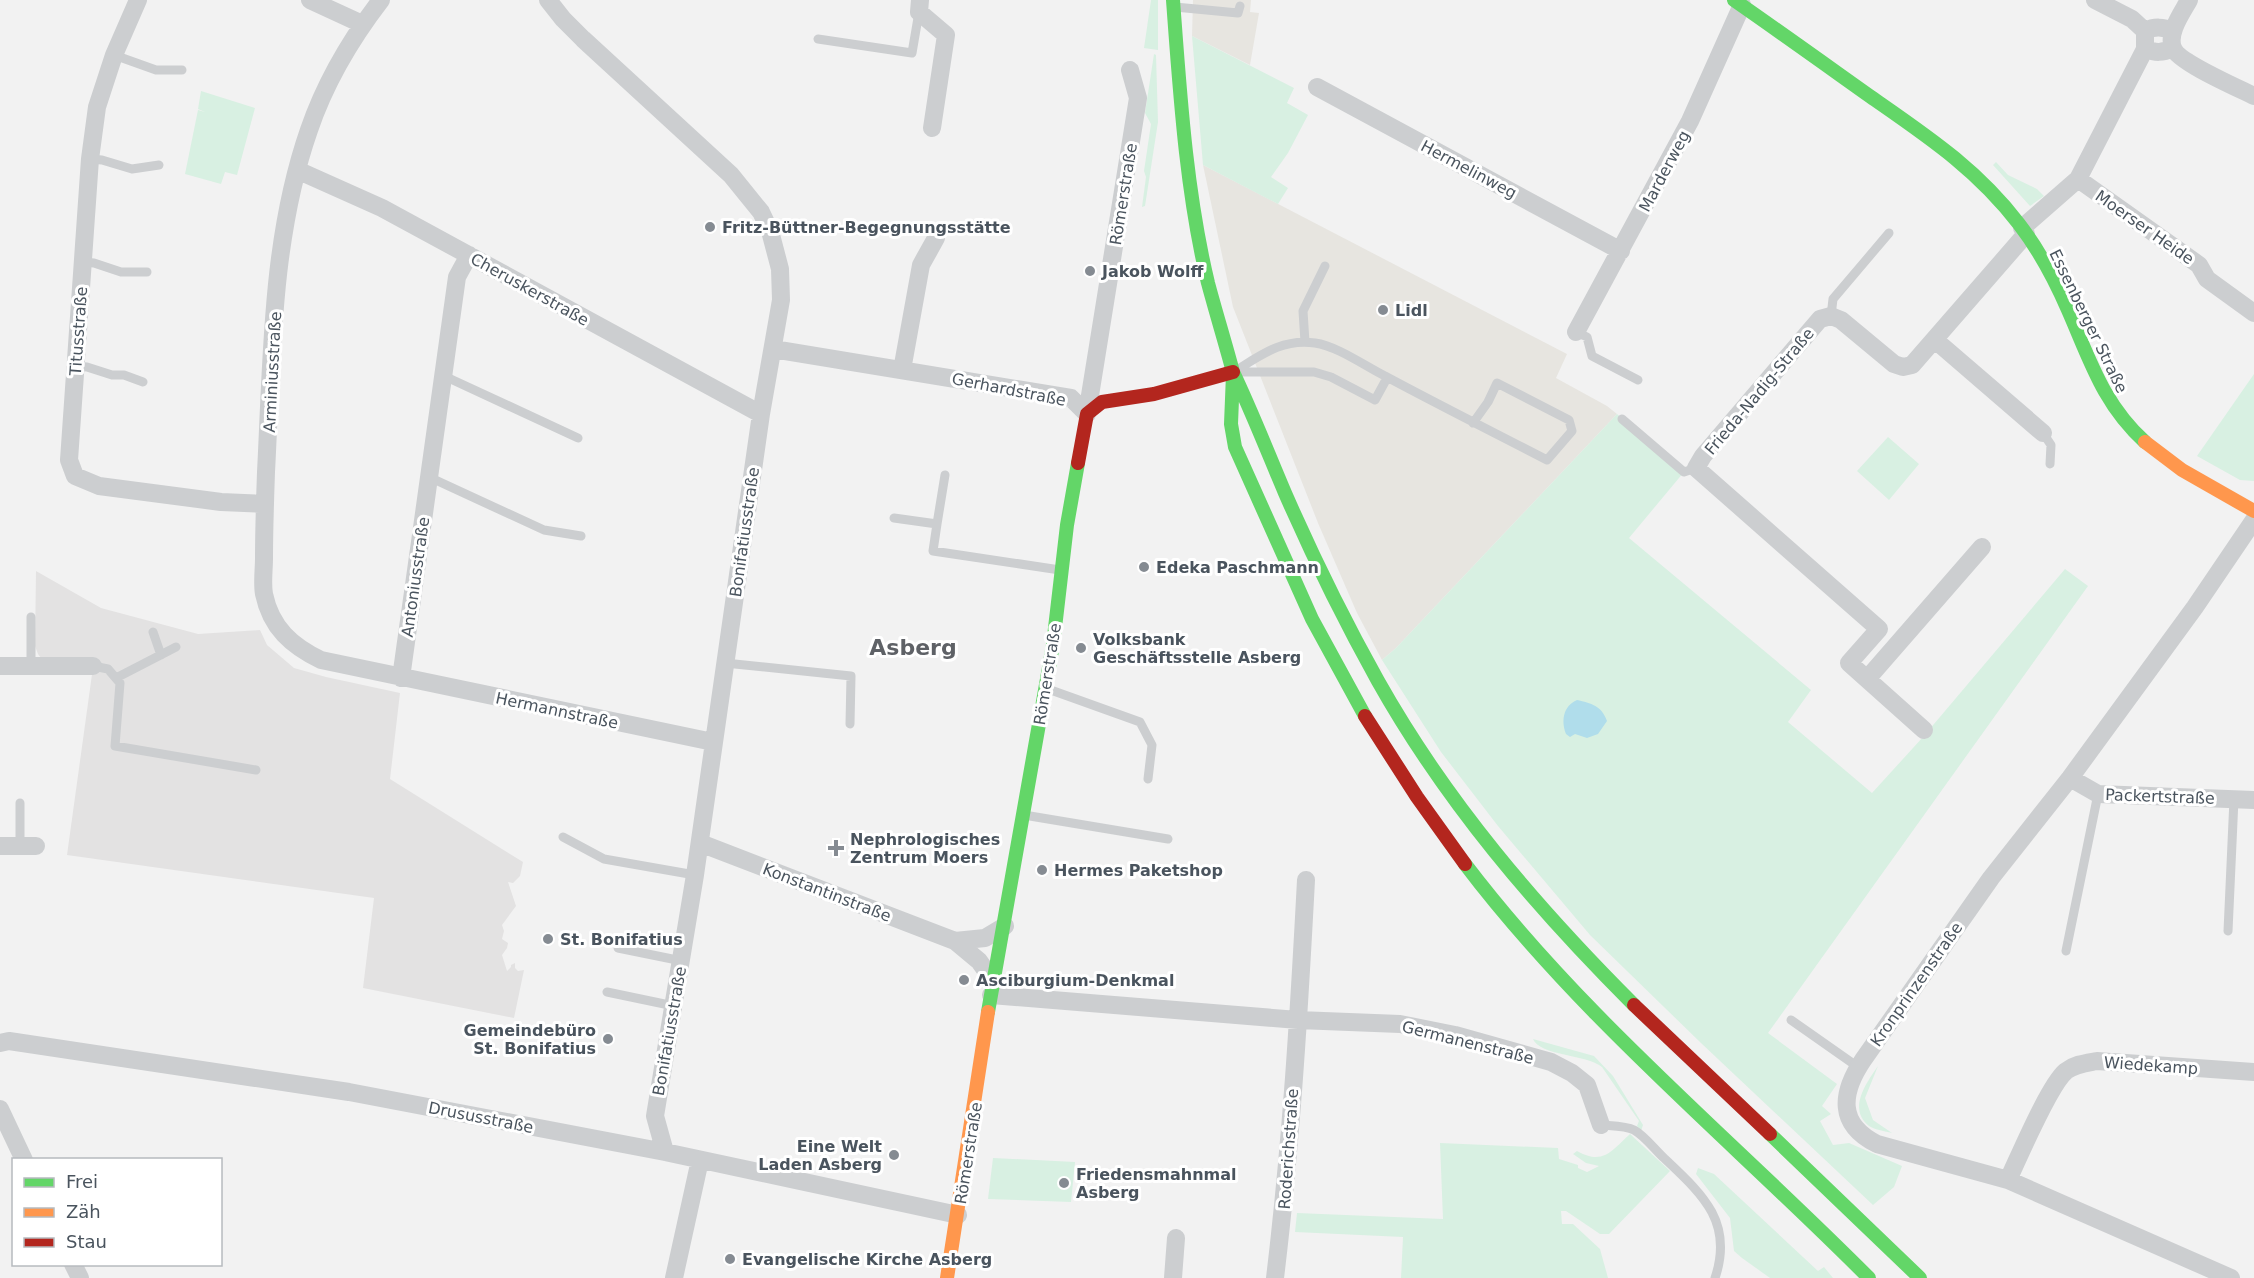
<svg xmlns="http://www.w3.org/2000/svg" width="2254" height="1278" font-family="'DejaVu Sans',sans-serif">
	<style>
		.commercial { fill: #e7e5e0 }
		.education { fill: #e3e2e2 }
		.green { fill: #d8f0e2 }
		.water { fill: #b0ddeb }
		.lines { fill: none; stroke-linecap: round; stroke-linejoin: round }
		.lane { stroke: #ccced0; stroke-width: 9 }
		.street { stroke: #ccced0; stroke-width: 18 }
		.fast { stroke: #63d668; stroke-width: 14 }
		.slow { stroke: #ff974d; stroke-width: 14 }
		.jam { stroke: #b3261e; stroke-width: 14 }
		.poi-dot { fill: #858b92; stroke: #fff; stroke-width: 2 }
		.labels { text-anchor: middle; stroke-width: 6; stroke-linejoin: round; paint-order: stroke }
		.street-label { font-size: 16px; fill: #4a545e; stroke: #fff }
		.poi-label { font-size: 16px; font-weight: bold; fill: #4a545e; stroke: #fff; text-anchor: start }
		.district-label { font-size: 22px; font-weight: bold; fill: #5e6166; stroke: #fff }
	</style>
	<rect width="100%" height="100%" fill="#f2f2f2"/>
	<path class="commercial" d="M1193,0H1251L1250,12L1259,13L1250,65L1192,36Z
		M1203,165L1567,354L1556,378L1607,406L1617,414L1396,648L1382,660L1357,613L1318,523L1233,307Z"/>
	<path class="education" d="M36,571L101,608L198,634L260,630L267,645L294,668L326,677L400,693L390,779L523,862L520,876L513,883L508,882L516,906L502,925L504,931L502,939L508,943L507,948L502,955L507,971L511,967V965L515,963V968L518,971L524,970L514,1018L363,988L374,898L67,855L94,660L41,658L38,654L35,646Z"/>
	<path class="green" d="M1151,0H1158V50L1144,48Z
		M1192,36L1294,88L1287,103L1308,115L1288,153L1271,177L1288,188L1278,204L1203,165Z
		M1154,54L1156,55L1158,122L1145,206L1142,207L1146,177L1144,171L1151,124L1145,113Z
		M201,91L255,108L237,175L225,172L221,184L185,174L198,110L205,112L198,109Z
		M1996,162L2008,175L2037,189L2044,196L2030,206L1993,165Z
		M2254,374V481L2240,480L2197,456Z
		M1617,414L1684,472L1629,538L1811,690L1788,722L1872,793L1923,737L2065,569L2088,586L1768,1033L1837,1084L1822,1106L1831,1114L1820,1121L1833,1145L1849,1143L1902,1166L1894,1187L1873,1205L1701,1043L1590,935L1498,826L1441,752L1382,660L1396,648Z
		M1888,437L1919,464L1889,500L1857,471Z
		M1533,1039L1594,1056L1613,1076L1643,1125L1641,1131L1637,1126L1639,1121L1602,1067C1586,1054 1540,1056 1533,1039Z
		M1878,1066L1865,1098L1873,1120L1892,1133C1885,1131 1875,1130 1869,1126C1847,1109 1867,1082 1878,1066Z
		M1630,1134L1670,1171L1609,1234H1600L1566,1211H1561L1562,1224H1573L1600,1249L1608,1278H1401L1403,1237L1295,1232L1297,1213L1443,1219L1440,1143L1558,1148L1559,1159L1578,1165V1168L1587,1172L1599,1166L1586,1163L1573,1154L1577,1151C1604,1166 1612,1150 1630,1134Z
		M993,1158L1075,1162L1071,1202L988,1199Z
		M1698,1168L1714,1174L1818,1271L1824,1267L1833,1278H1770L1742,1258L1734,1251L1730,1218L1696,1174Z"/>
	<path class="water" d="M1577,700C1591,703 1602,706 1607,721L1598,734L1587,738L1575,734L1570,737L1566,734C1561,721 1563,706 1577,700Z"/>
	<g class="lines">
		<path class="lane" d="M1175,7L1238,13L1240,6
			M818,39L912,53L919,12
			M114,55L156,70H182
			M90,159L102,160L132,169L159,165
			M83,262L94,263L121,272H147
			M1831,316L1833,299L1889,233
			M1576,332L1587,337L1592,356L1638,380
			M1305,342L1303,311L1325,266
			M75,366L87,367L112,375H124L143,382
			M1235,371C1261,355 1283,338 1315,343C1337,346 1365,366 1385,376C1439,405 1493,432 1547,460L1572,431L1569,420L1497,383L1488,402L1473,423
			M1239,372H1314L1331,377L1375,400L1387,378
			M442,375L578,438
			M1622,419L1684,472L1696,468
			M2043,433L2051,445L2050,464
			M429,477L544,530L581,536
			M894,518L937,524L933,551L1060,570
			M937,524L945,475
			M153,632L161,655
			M725,663L851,676L850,724
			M31,666V617
			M93,666L108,669L120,683L115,746L256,770
			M116,678L176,647
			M1048,689L1140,722L1152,745L1148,779
			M1024,815L1168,839
			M563,837L604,859L695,875
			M20,846V803
			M2228,931L2234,799
			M618,948L682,961
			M2066,951L2098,794
			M607,992L674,1006
			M1791,1020L1858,1067
			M1601,1125C1611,1126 1626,1126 1634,1130C1645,1136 1655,1150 1665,1159C1702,1194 1734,1222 1715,1278"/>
		<path class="street" d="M138,0L114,55L97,107L90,159L69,460L75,476L99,486L221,502L265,504
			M310,0L362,24
			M381,0C351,39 325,83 309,130C271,239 272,358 266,472C265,501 264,529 264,558C264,570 262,583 264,594C271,628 292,646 321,660L713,742
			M548,0L563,19L583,39L731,175L761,212L770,231L780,269L781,300L761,414L695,875L655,1116L665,1152
			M920,0L919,12L946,35L932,128
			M2095,0L2132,19L2145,31
			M2189,0C2182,13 2167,33 2173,48C2178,62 2238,88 2254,96
			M2173,31C2163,27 2155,26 2145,31V49C2156,53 2162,53 2173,48
			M1317,87L1621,251
			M297,170L382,208L761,414
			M2078,179L2199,265L2207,279L2254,313
			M2022,228L2078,179L2145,49
			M1576,332L1690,121L1742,5
			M1935,340L2043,433
			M773,349L1071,398L1087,414
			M902,370L921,265L936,238
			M1087,414L1138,98L1130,70
			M0,666H93
			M401,678L457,277L469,255
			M1867,679L1982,547
			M1924,730L1849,663L1879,629L1696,468L1703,456L1820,319L1831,316L1841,320L1894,364L1903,367L1912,365L2026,234
			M2070,778L2098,794L2254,800
			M700,843L955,941L979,961L994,982
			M0,846H36
			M955,941L985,938L1005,926
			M991,995L1298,1020L1400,1024L1455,1035L1551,1062L1572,1073L1587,1085L1601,1125
			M0,1043L9,1041L349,1092L665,1152L958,1215
			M0,1109L24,1160
			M2008,1180C2019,1157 2049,1085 2066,1071C2075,1064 2086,1063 2097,1061L2254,1072
			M73,1264L80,1278
			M674,1278L700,1160
			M1173,1278L1176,1238
			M1275,1278C1291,1146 1299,1013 1306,880
			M2231,1278L2008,1180L1877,1144C1837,1124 1841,1093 1863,1060L1991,878L2070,778L2195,607L2254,520"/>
		<path class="fast" d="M1173,0C1180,94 1186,191 1208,283C1216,313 1225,342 1233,372
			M1734,0C1780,32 1826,65 1871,97C1927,136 1977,169 2019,224C2039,250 2055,280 2068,310C2090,360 2103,404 2145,442
			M1233,372C1252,412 1268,453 1285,493C1313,557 1344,620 1378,681C1446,802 1536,907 1634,1005
			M1233,374L1231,424L1235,447L1312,619L1365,716
			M1465,864C1582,1018 1733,1141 1869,1278
			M988,1012L1053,645L1067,525L1078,463
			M1770,1134L1920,1278"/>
		<path class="slow" d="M2145,442L2182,470L2254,511
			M947,1278L988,1012"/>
		<path class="jam" d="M1078,463L1087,414L1102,402L1154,394L1233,372
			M1365,716L1417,797L1465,864
			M1634,1005L1770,1134"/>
	</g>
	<g class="poi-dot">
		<circle cx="710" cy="227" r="6"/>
		<circle cx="1090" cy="271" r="6"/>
		<circle cx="1383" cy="310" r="6"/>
		<circle cx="1144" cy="567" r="6"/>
		<circle cx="1081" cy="648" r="6"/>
		<path d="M833 839h6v6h6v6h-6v6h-6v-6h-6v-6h6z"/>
		<circle cx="1042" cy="870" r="6"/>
		<circle cx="548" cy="939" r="6"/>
		<circle cx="964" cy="980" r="6"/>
		<circle cx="608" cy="1039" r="6"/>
		<circle cx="894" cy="1155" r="6"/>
		<circle cx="1064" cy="1183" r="6"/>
		<circle cx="730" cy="1259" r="6"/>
	</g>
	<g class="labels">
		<g class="street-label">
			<text transform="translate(1469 169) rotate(28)" y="6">Hermelinweg</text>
			<text transform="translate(1664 171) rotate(-62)" y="6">Marderweg</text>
			<text transform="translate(1123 194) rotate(-81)" y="6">Römerstraße</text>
			<text transform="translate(2145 227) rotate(35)" y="6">Moerser Heide</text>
			<text transform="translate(530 289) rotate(29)" y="6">Cheruskerstraße</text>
			<text transform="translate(2089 321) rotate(64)" y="6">Essenberger Straße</text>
			<text transform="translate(78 331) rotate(-86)" y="6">Titusstraße</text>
			<text transform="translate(272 372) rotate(-87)" y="6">Arminiusstraße</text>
			<text transform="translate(1009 389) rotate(11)" y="6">Gerhardstraße</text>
			<text transform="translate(1759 391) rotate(-50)" y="6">Frieda-Nadig-Straße</text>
			<text transform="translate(744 532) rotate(-82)" y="6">Bonifatiusstraße</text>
			<text transform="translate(415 577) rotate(-82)" y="6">Antoniusstraße</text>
			<text transform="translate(1047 674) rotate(-81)" y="6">Römerstraße</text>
			<text transform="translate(557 710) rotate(12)" y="6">Hermannstraße</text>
			<text transform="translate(2160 796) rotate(2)" y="6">Packertstraße</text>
			<text transform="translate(827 892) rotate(21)" y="6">Konstantinstraße</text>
			<text transform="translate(1916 984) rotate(-55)" y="6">Kronprinzenstraße</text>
			<text transform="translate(669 1031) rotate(-80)" y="6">Bonifatiusstraße</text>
			<text transform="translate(1468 1042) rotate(14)" y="6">Germanenstraße</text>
			<text transform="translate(2151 1065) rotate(4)" y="6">Wiedekamp</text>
			<text transform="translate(481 1117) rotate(11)" y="6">Drususstraße</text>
			<text transform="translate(1288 1149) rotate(-86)" y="6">Roderichstraße</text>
			<text transform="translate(968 1153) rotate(-81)" y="6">Römerstraße</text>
		</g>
		<g class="poi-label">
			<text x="722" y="233">Fritz-Büttner-Begegnungsstätte</text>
			<text x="1102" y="277">Jakob Wolff</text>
			<text x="1395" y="316">Lidl</text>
			<text x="1156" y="573">Edeka Paschmann</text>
			<text x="1093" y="645">Volksbank<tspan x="1093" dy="18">Geschäftsstelle Asberg</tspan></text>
			<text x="850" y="845">Nephrologisches<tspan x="850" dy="18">Zentrum Moers</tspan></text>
			<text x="1054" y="876">Hermes Paketshop</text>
			<text x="560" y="945">St. Bonifatius</text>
			<text x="976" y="986">Asciburgium-Denkmal</text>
			<text x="596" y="1036" text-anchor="end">Gemeindebüro<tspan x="596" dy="18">St. Bonifatius</tspan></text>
			<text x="882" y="1152" text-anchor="end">Eine Welt<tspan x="882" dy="18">Laden Asberg</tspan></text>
			<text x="1076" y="1180">Friedensmahnmal<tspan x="1076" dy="18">Asberg</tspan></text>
			<text x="742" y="1265">Evangelische Kirche Asberg</text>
		</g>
		<g class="district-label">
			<text x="913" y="655">Asberg</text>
		</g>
	</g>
	<rect x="12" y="1158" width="210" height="108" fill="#ffffff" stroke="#b7bbbf" stroke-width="1.5"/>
	<rect x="24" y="1178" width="30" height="9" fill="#63d668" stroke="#b7bbbf" stroke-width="1.5"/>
	<text x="66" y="1188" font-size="18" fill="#4a545e">Frei</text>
	<rect x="24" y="1208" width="30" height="9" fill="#ff974d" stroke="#b7bbbf" stroke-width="1.5"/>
	<text x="66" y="1218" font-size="18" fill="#4a545e">Zäh</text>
	<rect x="24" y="1238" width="30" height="9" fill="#b3261e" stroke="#b7bbbf" stroke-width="1.5"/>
	<text x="66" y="1248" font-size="18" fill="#4a545e">Stau</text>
</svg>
